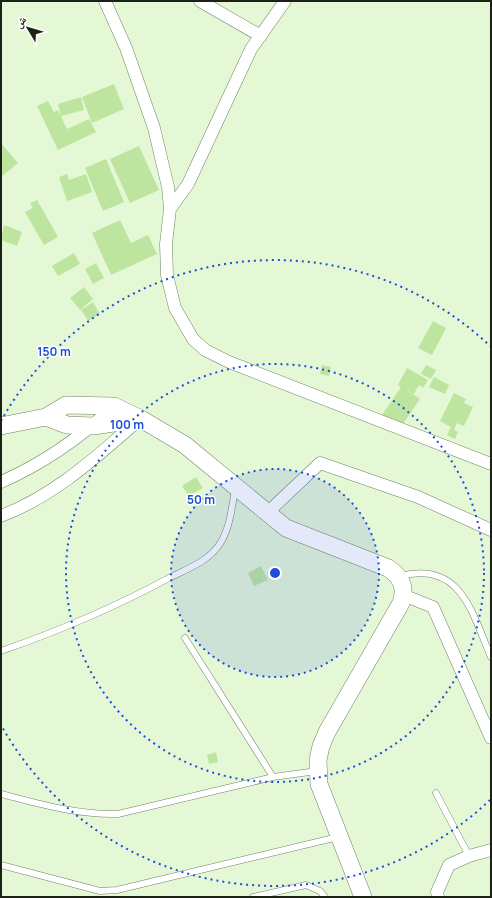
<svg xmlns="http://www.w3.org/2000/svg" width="492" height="898" font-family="Manrope,'Noto Naskh Arabic',sans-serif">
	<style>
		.building { fill: #bde59f }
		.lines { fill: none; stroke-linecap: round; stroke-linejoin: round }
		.lane-casing { stroke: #718264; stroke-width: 7 }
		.street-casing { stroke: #718264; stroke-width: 13 }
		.secondary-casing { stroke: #718264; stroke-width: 18 }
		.lane { stroke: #fff; stroke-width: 6 }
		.street { stroke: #fff; stroke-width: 12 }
		.secondary { stroke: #fff; stroke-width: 17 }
		.ring { fill: none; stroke: #1d4ed8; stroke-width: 2; stroke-dasharray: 2 4 }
		.centre { fill: #1d4ed8; stroke: #fff; stroke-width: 2 }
		.ring-label { font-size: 12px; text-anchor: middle; font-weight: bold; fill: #1d4ed8; stroke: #fff; stroke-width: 3; stroke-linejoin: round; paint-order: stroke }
	</style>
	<rect width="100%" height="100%" fill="#e4f8d6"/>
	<path class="building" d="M114,84L124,109L92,123L82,97Z
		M81,97L84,110L61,116L58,104Z
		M48,101L54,112L58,110L67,129L89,119L96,132L58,150L37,106Z
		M1,143L18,163L1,177Z
		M139,146L159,190L130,203L110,159Z
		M106,159L124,202L103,211L85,168Z
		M67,174L69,180L86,174L92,192L67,201L59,177Z
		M37,200L58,237L44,245L25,212L33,208L30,203Z
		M120,220L131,243L148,235L157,254L111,275L92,233Z
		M4,225L22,232L17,246L1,240Z
		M74,253L80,264L58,276L52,266Z
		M96,263L104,278L93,284L85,269Z
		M84,287L93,299L80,310L70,298Z
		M93,302L100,314L88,321L81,310Z
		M433,321L446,328L432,355L418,348Z
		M322,365L331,367L329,376L320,374Z
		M426,365L436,370L431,379L421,374Z
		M407,368L428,380L423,388L419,385L414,394L407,390L420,399L401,427L382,415L401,387L398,385Z
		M434,377L449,385L445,394L429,387Z
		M454,393L466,399L464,403L473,407L464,426L457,423L454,430L458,432L455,439L447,435L451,427L440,421Z
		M196,477L203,488L189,496L182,486Z
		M261,566L268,580L254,586L248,573Z
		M216,752L218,762L209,764L207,755Z"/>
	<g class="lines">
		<g class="lane-casing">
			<path id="lane" d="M400,576C461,560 472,613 491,657
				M185,638L273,777
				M1,651C59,631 115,607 169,578C187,569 210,561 221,542C230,527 232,507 235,489
				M436,793L469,856
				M1,794C40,804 77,815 118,814L273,777L317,771
				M1,865L100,891L117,890L338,837
				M253,897L306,885L320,891L325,897"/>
		</g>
		<g class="street-casing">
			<path id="street" d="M105,1L126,48L154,128L168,187L170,209L166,244L167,275L175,308L193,339L205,350L229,362L491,464
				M200,1L261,36
				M170,209L188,184L251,49L285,1
				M1,482C42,464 81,437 114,406
				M267,513L320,463L418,497L491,530
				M1,516C56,495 97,456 140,419
				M403,595L433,607L491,738
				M438,897L437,892L449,865L469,856L491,850"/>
		</g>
		<g class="secondary-casing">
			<path id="secondary" d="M46,417L67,425L93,426L141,419
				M1,426L46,417L66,405L114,406L141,419L185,445L286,528L388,568C402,577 406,588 401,603L327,732L321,746L318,760L319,784L363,897"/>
		</g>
		<use href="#lane" class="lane"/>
		<use href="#street" class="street"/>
		<use href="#secondary" class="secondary"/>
	</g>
	<circle cx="275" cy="573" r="104" fill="#1d4ed8" fill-opacity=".12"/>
	<g class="ring">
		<circle cx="275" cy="573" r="104"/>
		<circle cx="275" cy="573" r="209"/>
		<path d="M490 800A313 313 0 0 1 1 725M1 421A313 313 0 0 1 490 346"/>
	</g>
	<circle cx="275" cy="573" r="6" class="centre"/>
	<g class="ring-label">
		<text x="54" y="356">150 m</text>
		<text x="127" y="429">100 m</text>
		<text x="201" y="504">50 m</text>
	</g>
	<rect width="492" height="898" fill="none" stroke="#1b2215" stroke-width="4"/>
	<g transform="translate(28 28) rotate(308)" stroke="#ffffff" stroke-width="3" paint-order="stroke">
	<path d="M0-3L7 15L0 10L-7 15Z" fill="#1b2215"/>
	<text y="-6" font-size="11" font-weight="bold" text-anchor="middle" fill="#1b2215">ش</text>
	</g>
</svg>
